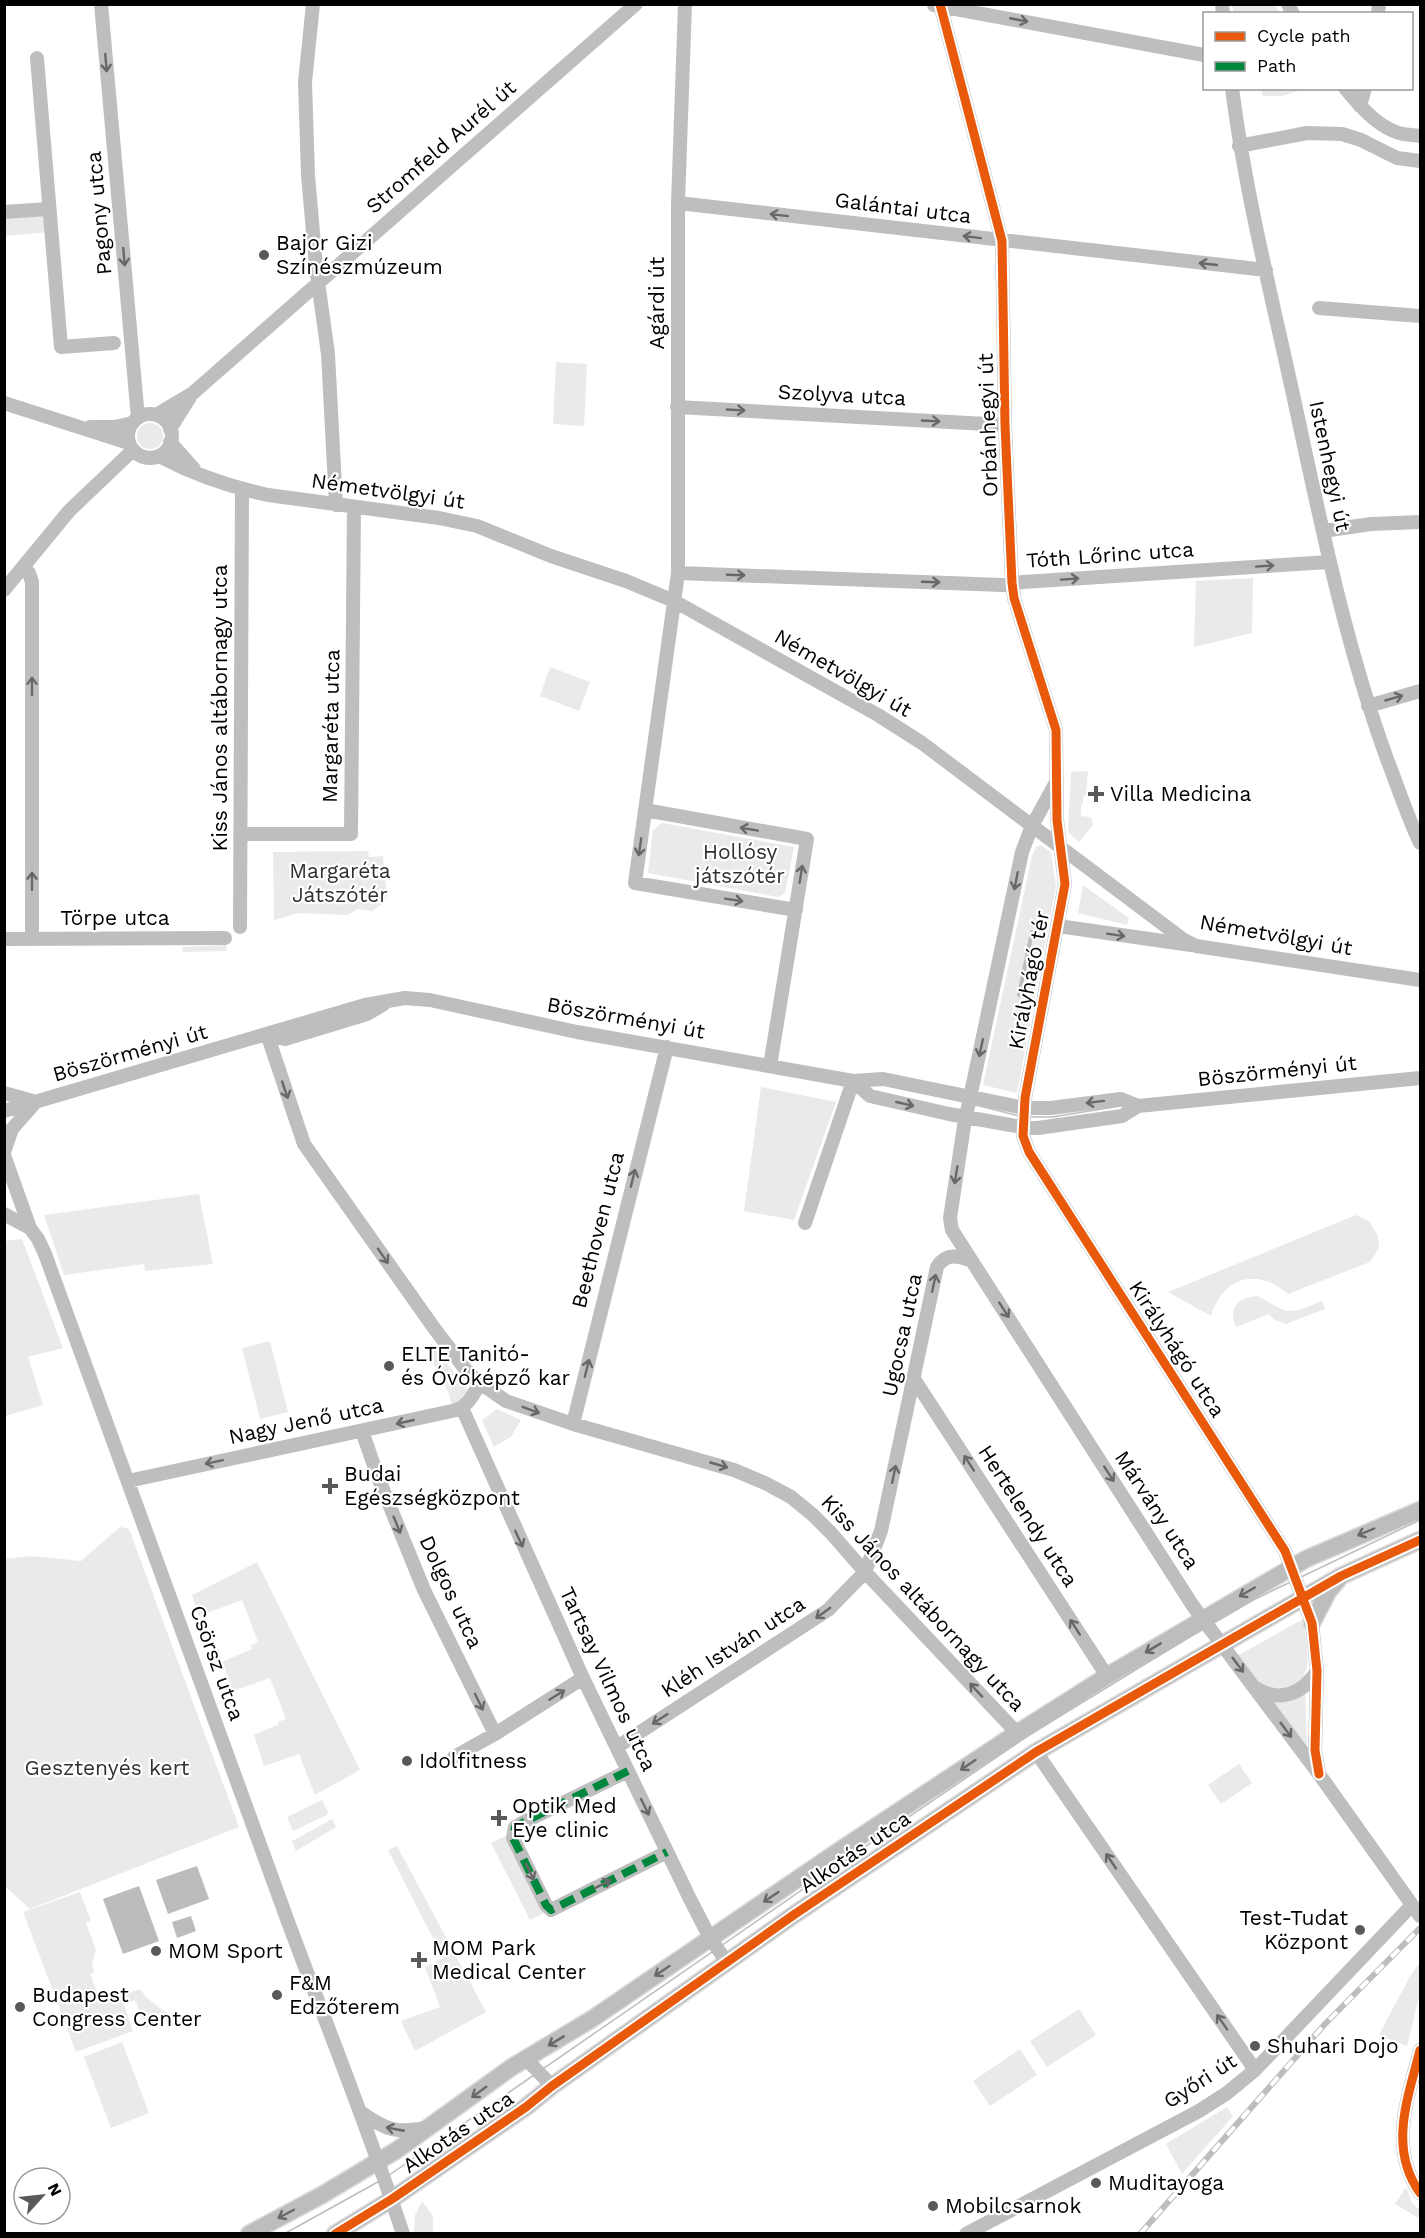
<svg xmlns="http://www.w3.org/2000/svg" width="1425" height="2238" font-family="'Work Sans',sans-serif">
	<style>
		.green { fill: #eaeaea }
		.water { fill: #bcbcbc }
		.lines { fill: none; stroke-linecap: round; stroke-linejoin: round }
		.stream { stroke: #bcbcbc; stroke-width: 4 }
		.major-casing { stroke: #dbdbdb; stroke-width: 19 }
		.minor { stroke: #bebebe; stroke-width: 14 }
		.major { stroke: #bdbdbd; stroke-width: 16 }
		.tram { stroke: #bdbdbd; stroke-width: 1.5 }
		.rail-casing { stroke: #bdbdbd; stroke-width: 6 }
		.rail { stroke: #fff; stroke-width: 4; stroke-dasharray: 11; stroke-linecap: butt }
		.quiet { stroke: #00873e; stroke-width: 8; stroke-dasharray: 15 8; stroke-linecap: butt }
		.cycleway-casing { stroke: #fff; stroke-width: 13 }
		.cycleway { stroke: #e8590c; stroke-width: 9 }
		.oneway { stroke: #686868 }
		.poi-dot { fill: #595959; stroke: #fff; stroke-width: 2 }
		.labels { text-anchor: middle; stroke-width: 4.5; stroke-linejoin: round; paint-order: stroke }
		.street-label { font-size: 21px; fill: #000; stroke: #fff }
		.poi-label { font-size: 21px; fill: #000; stroke: #fff; text-anchor: start }
		.park-label { font-size: 21px; fill: #303030; stroke: #fff }
	</style>
	<rect width="100%" height="100%" fill="#fff"/>
	<path class="green" d="M1232,5H1275L1280,13H1234Z
		M1261,89L1262,88L1305,89L1282,96H1263Z
		M46,212L48,232L5,236V216Z
		M556,362L587,364L584,426L553,424Z
		M137 436a13 13 0 1 1 26 0a13 13 0 1 1-26 0Z
		M1253,578L1252,633L1194,647L1196,581Z
		M550,667L590,682L579,711L540,696Z
		M1088,771L1086,795L1083,796V804H1081V816L1091,817L1093,825L1079,842L1068,832L1071,772Z
		M662,823L794,847L785,893L778,897L648,873L653,830Z
		M1041,845L1051,852L1056,886L1017,1093L983,1085L1032,856L1036,847Z
		M368,851L369,857L383,856L387,895L384,903L372,911L358,909L347,915L298,913L274,920L273,852Z
		M1083,885L1129,918L1127,925L1078,913Z
		M226,945L227,951L183,952L182,947Z
		M761,1087L836,1102L794,1220L744,1211Z
		M199,1194L213,1264L145,1271L144,1264L64,1275L44,1215Z
		M1356,1215L1369,1221L1378,1236L1379,1248L1370,1262L1288,1294C1257,1267 1223,1277 1211,1316L1168,1292Z
		M22,1239L63,1348L28,1357L43,1405L5,1416V1241Z
		M1257,1296C1266,1300 1282,1311 1289,1311C1298,1312 1313,1304 1322,1301L1325,1309L1286,1324L1273,1319L1269,1314L1236,1327C1228,1307 1237,1298 1257,1296Z
		M270,1341L288,1412L260,1419L242,1348Z
		M434,1347L470,1392L452,1408L449,1394L428,1352Z
		M497,1409L521,1420L511,1437L494,1447L482,1420Z
		M120,1527L129,1529L239,1827L30,1909L5,1886V1559L31,1556L81,1561Z
		M257,1562L360,1770L315,1795L299,1754L264,1766L254,1735L279,1724L278,1722L286,1719L270,1678L233,1691L222,1662L252,1649L251,1645L258,1642L242,1600L199,1616L192,1595Z
		M1303,1619C1305,1635 1311,1658 1305,1674C1302,1683 1296,1685 1288,1688C1264,1695 1250,1673 1237,1656Z
		M1305,1692L1307,1745L1304,1747L1272,1702C1285,1703 1294,1701 1305,1692Z
		M1239,1764L1252,1783L1221,1804L1208,1785Z
		M322,1800L329,1814L293,1831L287,1817Z
		M332,1819L336,1827L296,1851L292,1841Z
		M509,1834L548,1911L530,1920L491,1843Z
		M397,1846L486,2012L415,2051L401,2021L440,2007L425,1967L443,1958L388,1850Z
		M80,1892L91,1921L86,1923L96,1950L92,1963L94,1972L90,1974L101,2003L140,1989L147,1998L173,2018L146,2028L135,2000L124,2005L133,2031L76,2052L23,1912Z
		M1420,1962V1993L1407,2046L1379,2035L1409,1978Z
		M1079,2009L1096,2035L1047,2067L1030,2041Z
		M122,2042L149,2113L111,2128L84,2057Z
		M1020,2049L1037,2075L990,2106L973,2081Z
		M1227,2107L1233,2116L1182,2174L1166,2144Z
		M1406,2187L1412,2203L1420,2210V2219L1395,2204Z
		M422,2201L433,2216V2233H414L415,2215Z"/>
	<path class="water" d="M197,1866L209,1899L168,1914L156,1880Z
		M139,1886L159,1941L123,1954L103,1899Z
		M191,1916L196,1931L177,1938L172,1922Z"/>
	<g class="lines">
		<path class="stream" d="M1019,995L1032,932"/>
		<g class="major-casing">
			<path id="major" d="M1312,1623L1328,1592L1338,1580
				M249,2234L322,2195L397,2150L512,2067L592,2019L840,1850L1017,1733L1107,1676L1306,1559L1420,1510
				M335,2234L392,2199L526,2107L552,2086L795,1914L1036,1752L1341,1576L1420,1540"/>
		</g>
		<path class="minor" d="M101,4L138,418
			M313,4L305,82L308,175L316,267L328,354L336,505
			M685,4L678,203V573L635,883L796,910
			M940,4L1002,241L1005,425L1012,583L1014,598L1056,730L1057,820L1065,884L1025,1098L1023,1136L1029,1152L1285,1551L1312,1623L1317,1671L1315,1750L1319,1774
			M1222,4L1223,14
			M1288,4L1293,14
			M934,5L1204,55
			M1378,14L1379,4
			M37,58L61,347L114,343
			M1232,88C1246,198 1274,305 1297,413C1322,529 1346,646 1387,759C1398,787 1407,816 1420,843
			M1345,88C1359,105 1376,125 1396,132C1404,135 1413,135 1420,136
			M1360,106L1365,88
			M1239,146L1307,133L1342,134L1361,140L1397,158L1420,161
			M678,203L1266,270
			M4,212L48,209
			M1319,308L1420,316
			M4,403L129,443
			M677,407L1005,425
			M128 436a22 22 0 1 1 44 0a22 22 0 1 1-44 0Z
			M156,415L193,393L636,4
			M90,427H114L133,423
			M170,429L190,397
			M170,442L194,469
			M159,456C193,474 230,487 268,495L439,518L477,526L551,556L626,581L674,601L878,715L922,743L1184,940L1196,946L1420,980
			M1323,531L1371,524L1420,522
			M22,568L29,573L32,582V939
			M678,573L1002,585L1023,582L1329,562
			M4,590L69,511L133,450
			M1368,706L1420,691
			M1055,784L1032,826L1022,852L964,1126L950,1218L952,1230L1193,1606L1319,1774L1420,1916
			M645,810L807,839L770,1066
			M240,834H351L354,507
			M1058,926L1191,945
			M240,927L242,489
			M4,939L225,938
			M267,1034L304,1144L434,1328L466,1370L480,1383L506,1401L573,1424L734,1470L765,1483L791,1497L813,1515L831,1533L865,1572L1017,1733
			M269,1034L285,1039L367,1014L384,1004
			M853,1081L870,1096L949,1114L1022,1127L1038,1128L1122,1116L1138,1106L1420,1078
			M4,1093L33,1101
			M4,1111L365,1005L405,998L430,1000L577,1032L853,1081L883,1079L1024,1108H1051L1121,1099L1138,1106
			M4,1152L12,1129L34,1104
			M4,1155L30,1228L38,1239L45,1254C127,1475 205,1698 287,1919C326,2024 368,2127 403,2234
			M4,1214L30,1228
			M805,1223L853,1081
			M914,1379L1107,1676
			M462,1408L583,1678L690,1899L710,1938L727,1962
			M573,1424L667,1047
			M362,1431L378,1477L424,1590L495,1734
			M128,1481L452,1411C468,1407 472,1397 480,1383
			M1256,1688C1279,1703 1303,1694 1317,1671
			M617,1747L828,1610L865,1572L881,1531L937,1267C946,1252 959,1256 972,1261
			M1036,1752L1255,2070
			M454,1757L495,1734L583,1678
			M628,1771L524,1822L515,1827L513,1838L546,1905L551,1910L667,1852
			M1420,2050C1408,2098 1388,2148 1420,2193
			M526,2059L552,2086
			M362,2113C387,2131 397,2133 427,2128
			M966,2234L1199,2111L1227,2093L1255,2070L1412,1905"/>
		<use href="#major" class="major"/>
		<path class="tram" d="M4,1107L366,1002L404,994L429,997L578,1029L863,1080L952,1099L1023,1117H1052L1133,1104L1182,1098L1420,1076
			M284,2234L385,2178L796,1894L1029,1735L1191,1636L1253,1600L1420,1520"/>
		<g class="rail-casing">
			<path id="rail" d="M1140,2234L1325,2024L1420,1928"/>
		</g>
		<use href="#rail" class="rail"/>
		<path class="quiet" d="M628,1771L524,1822L515,1827L513,1838L546,1905L551,1910L667,1852"/>
		<g class="cycleway-casing">
			<path id="cycleway" d="M940,4L1002,241L1005,425L1012,583L1014,598L1056,730L1057,820L1065,884L1025,1098L1023,1136L1029,1152L1285,1551L1312,1623L1317,1671L1315,1750L1319,1774
				M1420,2050C1408,2098 1388,2148 1420,2193
				M335,2234L392,2199L526,2107L552,2086L795,1914L1036,1752L1341,1576L1420,1540"/>
		</g>
		<use href="#cycleway" class="cycleway"/>
	</g>
	<defs><path id="oneway-shaft" d="M-6 0H5M1.5-3L5.5 0L1.5 3" fill="none" stroke-width="1.6" stroke-linecap="round" stroke-linejoin="round" transform="scale(1.5)"/></defs>
	<g class="oneway">
		<use href="#oneway-shaft" transform="translate(1019 20) rotate(11)"/>
		<use href="#oneway-shaft" transform="translate(106 63) rotate(85)"/>
		<use href="#oneway-shaft" transform="translate(779 215) rotate(-173)"/>
		<use href="#oneway-shaft" transform="translate(972 237) rotate(-173)"/>
		<use href="#oneway-shaft" transform="translate(124 257) rotate(85)"/>
		<use href="#oneway-shaft" transform="translate(1208 264) rotate(-174)"/>
		<use href="#oneway-shaft" transform="translate(736 410) rotate(3)"/>
		<use href="#oneway-shaft" transform="translate(931 421) rotate(3)"/>
		<use href="#oneway-shaft" transform="translate(1265 566) rotate(-4)"/>
		<use href="#oneway-shaft" transform="translate(736 575) rotate(2)"/>
		<use href="#oneway-shaft" transform="translate(1070 579) rotate(-4)"/>
		<use href="#oneway-shaft" transform="translate(931 582) rotate(2)"/>
		<use href="#oneway-shaft" transform="translate(32 686) rotate(-90)"/>
		<use href="#oneway-shaft" transform="translate(1394 698) rotate(-16)"/>
		<use href="#oneway-shaft" transform="translate(749 829) rotate(-170)"/>
		<use href="#oneway-shaft" transform="translate(640 847) rotate(98)"/>
		<use href="#oneway-shaft" transform="translate(801 874) rotate(-81)"/>
		<use href="#oneway-shaft" transform="translate(32 881) rotate(-90)"/>
		<use href="#oneway-shaft" transform="translate(1016 881) rotate(101)"/>
		<use href="#oneway-shaft" transform="translate(734 900) rotate(9)"/>
		<use href="#oneway-shaft" transform="translate(1116 935) rotate(9)"/>
		<use href="#oneway-shaft" transform="translate(981 1048) rotate(102)"/>
		<use href="#oneway-shaft" transform="translate(285 1090) rotate(71)"/>
		<use href="#oneway-shaft" transform="translate(1095 1102) rotate(173)"/>
		<use href="#oneway-shaft" transform="translate(905 1104) rotate(13)"/>
		<use href="#oneway-shaft" transform="translate(956 1175) rotate(99)"/>
		<use href="#oneway-shaft" transform="translate(633 1178) rotate(-76)"/>
		<use href="#oneway-shaft" transform="translate(383 1256) rotate(55)"/>
		<use href="#oneway-shaft" transform="translate(934 1283) rotate(-78)"/>
		<use href="#oneway-shaft" transform="translate(1004 1310) rotate(57)"/>
		<use href="#oneway-shaft" transform="translate(587 1368) rotate(-76)"/>
		<use href="#oneway-shaft" transform="translate(531 1410) rotate(20)"/>
		<use href="#oneway-shaft" transform="translate(405 1422) rotate(167)"/>
		<use href="#oneway-shaft" transform="translate(214 1462) rotate(168)"/>
		<use href="#oneway-shaft" transform="translate(969 1463) rotate(-123)"/>
		<use href="#oneway-shaft" transform="translate(719 1465) rotate(16)"/>
		<use href="#oneway-shaft" transform="translate(894 1474) rotate(-78)"/>
		<use href="#oneway-shaft" transform="translate(1109 1474) rotate(57)"/>
		<use href="#oneway-shaft" transform="translate(397 1525) rotate(68)"/>
		<use href="#oneway-shaft" transform="translate(1366 1532) rotate(157)"/>
		<use href="#oneway-shaft" transform="translate(519 1539) rotate(65)"/>
		<use href="#oneway-shaft" transform="translate(1247 1592) rotate(150)"/>
		<use href="#oneway-shaft" transform="translate(823 1613) rotate(144)"/>
		<use href="#oneway-shaft" transform="translate(1075 1627) rotate(-123)"/>
		<use href="#oneway-shaft" transform="translate(1153 1648) rotate(149)"/>
		<use href="#oneway-shaft" transform="translate(1238 1665) rotate(53)"/>
		<use href="#oneway-shaft" transform="translate(976 1690) rotate(-133)"/>
		<use href="#oneway-shaft" transform="translate(557 1695) rotate(-32)"/>
		<use href="#oneway-shaft" transform="translate(479 1702) rotate(64)"/>
		<use href="#oneway-shaft" transform="translate(660 1719) rotate(147)"/>
		<use href="#oneway-shaft" transform="translate(1286 1730) rotate(53)"/>
		<use href="#oneway-shaft" transform="translate(968 1765) rotate(146)"/>
		<use href="#oneway-shaft" transform="translate(645 1807) rotate(64)"/>
		<use href="#oneway-shaft" transform="translate(1111 1861) rotate(-124)"/>
		<use href="#oneway-shaft" transform="translate(530 1872) rotate(64)"/>
		<use href="#oneway-shaft" transform="translate(603 1884) rotate(-27)"/>
		<use href="#oneway-shaft" transform="translate(771 1897) rotate(146)"/>
		<use href="#oneway-shaft" transform="translate(662 1971) rotate(146)"/>
		<use href="#oneway-shaft" transform="translate(1222 2022) rotate(-125)"/>
		<use href="#oneway-shaft" transform="translate(556 2041) rotate(149)"/>
		<use href="#oneway-shaft" transform="translate(479 2092) rotate(144)"/>
		<use href="#oneway-shaft" transform="translate(395 2129) rotate(-169)"/>
		<use href="#oneway-shaft" transform="translate(286 2214) rotate(152)"/>
	</g>
	<g class="poi-dot">
		<circle cx="264" cy="255" r="6"/>
		<path d="M1093 785h6v6h6v6h-6v6h-6v-6h-6v-6h6z"/>
		<circle cx="389" cy="1366" r="6"/>
		<path d="M327 1477h6v6h6v6h-6v6h-6v-6h-6v-6h6z"/>
		<circle cx="407" cy="1761" r="6"/>
		<path d="M496 1809h6v6h6v6h-6v6h-6v-6h-6v-6h6z"/>
		<circle cx="1360" cy="1930" r="6"/>
		<circle cx="156" cy="1951" r="6"/>
		<path d="M416 1951h6v6h6v6h-6v6h-6v-6h-6v-6h6z"/>
		<circle cx="277" cy="1995" r="6"/>
		<circle cx="20" cy="2007" r="6"/>
		<circle cx="1255" cy="2046" r="6"/>
		<circle cx="1096" cy="2183" r="6"/>
		<circle cx="933" cy="2206" r="6"/>
	</g>
	<g class="labels">
		<g class="street-label">
			<text transform="translate(441 147) rotate(-41)" y="7">Stromfeld Aurél út</text>
			<text transform="translate(903 208) rotate(7)" y="7">Galántai utca</text>
			<text transform="translate(99 213) rotate(-95)" y="7">Pagony utca</text>
			<text transform="translate(657 303) rotate(-90)" y="7">Agárdi út</text>
			<text transform="translate(842 395) rotate(3)" y="7">Szolyva utca</text>
			<text transform="translate(988 425) rotate(-92)" y="7">Orbánhegyi út</text>
			<text transform="translate(1330 466) rotate(78)" y="7">Istenhegyi út</text>
			<text transform="translate(388 491) rotate(8)" y="7">Németvölgyi út</text>
			<text transform="translate(1110 555) rotate(-4)" y="7">Tóth Lőrinc utca</text>
			<text transform="translate(843 673) rotate(30)" y="7">Németvölgyi út</text>
			<text transform="translate(220 708) rotate(-90)" y="7">Kiss János altábornagy utca</text>
			<text transform="translate(331 726) rotate(-89)" y="7">Margaréta utca</text>
			<text x="115" y="925">Törpe utca</text>
			<text transform="translate(1276 935) rotate(10)" y="7">Németvölgyi út</text>
			<text transform="translate(1029 980) rotate(-79)" y="7">Királyhágó tér</text>
			<text transform="translate(626 1018) rotate(10)" y="7">Böszörményi út</text>
			<text transform="translate(130 1053) rotate(-16)" y="7">Böszörményi út</text>
			<text transform="translate(1277 1071) rotate(-6)" y="7">Böszörményi út</text>
			<text transform="translate(598 1230) rotate(-76)" y="7">Beethoven utca</text>
			<text transform="translate(902 1335) rotate(-78)" y="7">Ugocsa utca</text>
			<text transform="translate(1177 1349) rotate(57)" y="7">Királyhágó utca</text>
			<text transform="translate(306 1421) rotate(-12)" y="7">Nagy Jenő utca</text>
			<text transform="translate(1157 1510) rotate(57)" y="7">Márvány utca</text>
			<text transform="translate(1028 1516) rotate(57)" y="7">Hertelendy utca</text>
			<text transform="translate(451 1592) rotate(65)" y="7">Dolgos utca</text>
			<text transform="translate(923 1603) rotate(47)" y="7">Kiss János altábornagy utca</text>
			<text transform="translate(733 1647) rotate(-33)" y="7">Kléh István utca</text>
			<text transform="translate(217 1663) rotate(70)" y="7">Csörsz utca</text>
			<text transform="translate(608 1679) rotate(65)" y="7">Tartsay Vilmos utca</text>
			<text transform="translate(855 1852) rotate(-34)" y="7">Alkotás utca</text>
			<text transform="translate(1200 2081) rotate(-33)" y="7">Győri út</text>
			<text transform="translate(458 2132) rotate(-34)" y="7">Alkotás utca</text>
		</g>
		<g class="poi-label">
			<text x="276" y="250">Bajor Gizi<tspan x="276" dy="24">Színészmúzeum</tspan></text>
			<text x="1110" y="801">Villa Medicina</text>
			<text x="401" y="1361">ELTE Tanitó-<tspan x="401" dy="24">és Óvóképző kar</tspan></text>
			<text x="344" y="1481">Budai<tspan x="344" dy="24">Egészségközpont</tspan></text>
			<text x="419" y="1768">Idolfitness</text>
			<text x="512" y="1813">Optik Med<tspan x="512" dy="24">Eye clinic</tspan></text>
			<text x="1348" y="1925" text-anchor="end">Test-Tudat<tspan x="1348" dy="24">Központ</tspan></text>
			<text x="432" y="1955">MOM Park<tspan x="432" dy="24">Medical Center</tspan></text>
			<text x="168" y="1958">MOM Sport</text>
			<text x="289" y="1990">F&amp;M<tspan x="289" dy="24">Edzőterem</tspan></text>
			<text x="32" y="2002">Budapest<tspan x="32" dy="24">Congress Center</tspan></text>
			<text x="1267" y="2053">Shuhari Dojo</text>
			<text x="1108" y="2190">Muditayoga</text>
			<text x="945" y="2213">Mobilcsarnok</text>
		</g>
		<g class="park-label">
			<text x="740" y="859">Hollósy<tspan x="740" dy="24">játszótér</tspan></text>
			<text x="340" y="878">Margaréta<tspan x="340" dy="24">Játszótér</tspan></text>
			<text x="107" y="1775">Gesztenyés kert</text>
		</g>
	</g>
	<rect width="1425" height="2238" fill="none" stroke="#000000" stroke-width="12"/>
	<rect x="1203" y="12" width="210" height="78" fill="#ffffff" stroke="#999999" stroke-width="1.5"/>
	<rect x="1215" y="32" width="30" height="9" fill="#e8590c" stroke="#999999" stroke-width="1.5"/>
	<text x="1257" y="42" font-size="18" fill="#000000">Cycle path</text>
	<rect x="1215" y="62" width="30" height="9" fill="#00873e" stroke="#999999" stroke-width="1.5"/>
	<text x="1257" y="72" font-size="18" fill="#000000">Path</text>
	<g transform="translate(42 2196) rotate(63)"><circle r="28" fill="#ffffff" stroke="#999999" stroke-width="1.5"/>
	<path d="M0-4.5L10 22L0 15L-10 22Z" fill="#595959"/>
	<text y="-9" font-size="16" font-weight="bold" text-anchor="middle" fill="#000000">N</text>
	</g>
</svg>
